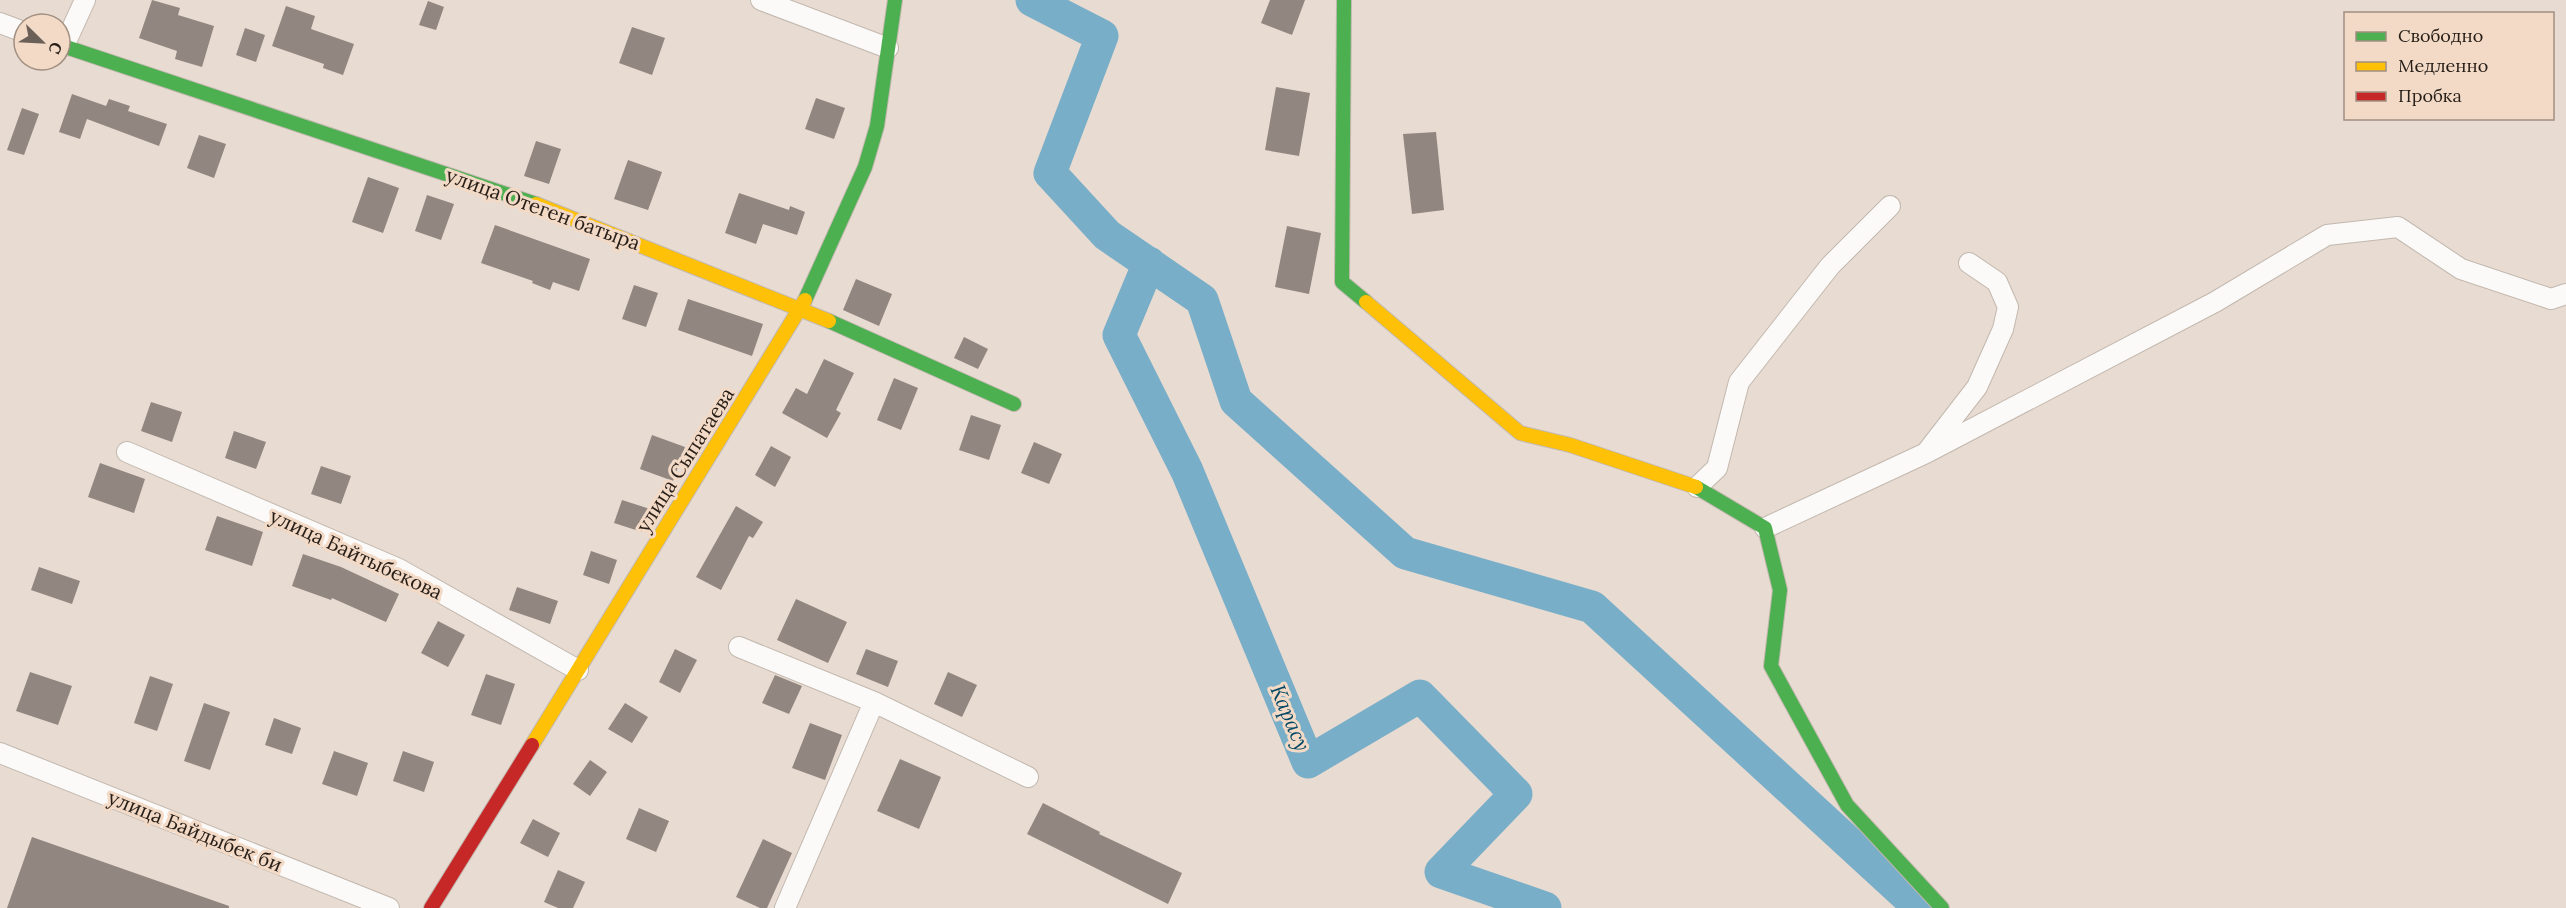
<svg xmlns="http://www.w3.org/2000/svg" width="2566" height="908" font-family="Lora,serif">
	<style>
		.lines { fill: none; stroke-linecap: round; stroke-linejoin: round }
		.river { stroke: #79aec8; stroke-width: 33 }
		.building { fill: #918680 }
		.street-casing { stroke: #c2b8af; stroke-width: 22 }
		.fast-casing { stroke: #c2b8af; stroke-width: 16 }
		.slow-casing { stroke: #c2b8af; stroke-width: 16 }
		.jam-casing { stroke: #c2b8af; stroke-width: 16 }
		.street { stroke: #fcfaf8; stroke-width: 20 }
		.fast { stroke: #4caf50; stroke-width: 14 }
		.slow { stroke: #ffc107; stroke-width: 14 }
		.jam { stroke: #c62828; stroke-width: 14 }
		.labels { text-anchor: middle; stroke-width: 6; stroke-linejoin: round; paint-order: stroke }
		.street-label { font-size: 20px; fill: #271e17; stroke: #f2dac7 }
		.water-label { font-size: 21px; font-style: italic; fill: #004764; stroke: #f2dac7 }
	</style>
	<rect width="100%" height="100%" fill="#e8dbd1"/>
	<g class="lines">
		<path class="river" d="M1032,0L1102,36L1050,173L1107,235L1202,300L1236,401L1405,553L1592,607L1920,908
			M1149,263L1119,335L1187,471L1308,762L1420,696L1516,794L1441,872L1545,908"/>
	</g>
	<path class="building" d="M152,0L180,8L178,15L214,26L202,67L175,59L177,51L139,38Z
		M1270,0H1305L1292,35L1261,23Z
		M428,1L444,7L436,30L419,25Z
		M286,6L315,16L311,29L354,44L343,75L323,68L324,64L272,46Z
		M632,27L665,38L652,75L619,63Z
		M245,28L265,35L256,62L236,55Z
		M1276,87L1310,93L1299,156L1265,150Z
		M72,94L106,106L109,99L130,106L128,111L167,124L159,146L87,119L80,139L59,132Z
		M816,98L845,108L834,139L805,129Z
		M22,108L39,114L24,155L7,150Z
		M1436,132L1444,210L1412,214L1403,134Z
		M199,135L226,144L214,178L187,168Z
		M536,141L561,149L549,184L524,176Z
		M628,160L662,172L648,210L614,199Z
		M368,177L399,188L383,233L352,222Z
		M739,193L789,210L790,206L805,212L797,235L763,224L756,244L725,233Z
		M427,195L454,204L441,240L415,231Z
		M495,225L590,259L579,291L553,282L550,290L532,283L533,281L481,263Z
		M1287,226L1321,233L1309,294L1275,287Z
		M856,279L892,294L879,326L843,310Z
		M634,285L658,293L646,327L622,319Z
		M688,299L763,324L752,356L678,330Z
		M964,337L988,349L978,369L954,358Z
		M824,359L854,373L836,410L841,413L827,438L782,413L796,388L807,394Z
		M894,378L918,388L901,430L877,420Z
		M151,402L182,412L172,442L141,431Z
		M971,415L1001,425L989,460L959,450Z
		M234,431L266,442L256,469L225,458Z
		M652,435L685,447L673,481L640,469Z
		M1034,442L1062,454L1049,484L1021,473Z
		M771,446L791,457L775,487L755,475Z
		M100,463L145,479L134,513L88,497Z
		M321,466L351,476L341,504L311,494Z
		M622,500L650,509L642,532L614,523Z
		M736,506L763,522L753,538L749,536L721,590L696,577Z
		M217,516L263,532L252,566L205,550Z
		M591,551L617,560L609,584L583,575Z
		M303,554L341,567L399,594L386,622L332,598L331,600L292,586Z
		M39,567L80,581L72,604L31,590Z
		M517,587L558,601L550,624L509,610Z
		M796,599L847,622L828,663L777,640Z
		M438,621L465,635L448,667L421,653Z
		M675,649L697,660L680,693L659,682Z
		M866,649L898,661L888,687L856,674Z
		M30,672L72,686L58,725L16,711Z
		M948,672L977,685L962,717L934,704Z
		M486,674L515,684L501,725L471,715Z
		M775,675L802,686L789,714L762,703Z
		M150,676L173,684L157,731L134,723Z
		M204,703L230,712L210,770L184,761Z
		M625,703L648,717L632,743L608,729Z
		M274,718L301,728L292,754L265,745Z
		M810,723L842,735L825,780L792,768Z
		M334,751L368,763L357,796L322,784Z
		M403,751L434,762L424,792L393,781Z
		M900,759L941,777L919,829L877,811Z
		M590,760L607,772L590,796L573,784Z
		M1043,803L1100,832L1099,834L1182,873L1168,904L1027,834Z
		M639,808L669,821L656,852L626,839Z
		M533,819L560,833L548,857L520,843Z
		M32,837L229,906V908H7Z
		M763,839L792,853L767,908H760L736,897Z
		M558,870L585,882L573,908H558L544,902Z"/>
	<g class="lines">
		<g class="street-casing">
			<path id="street" d="M761,0L888,48
				M0,23L24,32
				M64,46L85,0
				M127,452L399,569L578,670
				M1926,453L2215,302L2327,235L2398,227L2461,269L2551,299L2566,294
				M1697,487L1717,468L1739,382L1830,266L1890,206
				M1765,528L1926,453L1977,387L2003,329L2008,307L1997,282L1969,263
				M739,647L874,702L1028,777
				M0,753L389,908
				M785,908L874,702"/>
		</g>
		<g class="fast-casing">
			<path id="fast" d="M1344,0L1342,282L1366,302
				M60,45L536,204
				M805,300L865,167L877,126L895,0
				M829,321L1014,404
				M1696,487L1765,528L1780,590L1771,666L1847,805L1942,908"/>
		</g>
		<g class="slow-casing">
			<path id="slow" d="M536,204L829,321
				M1366,302L1520,433L1570,445L1696,487
				M532,745L805,300"/>
		</g>
		<g class="jam-casing">
			<path id="jam" d="M431,908L532,745"/>
		</g>
		<use href="#street" class="street"/>
		<use href="#fast" class="fast"/>
		<use href="#slow" class="slow"/>
		<use href="#jam" class="jam"/>
	</g>
	<g class="labels">
		<g class="street-label">
			<text transform="translate(543 209) rotate(20)" y="7">улица Отеген батыра</text>
			<text transform="translate(685 460) rotate(-58)" y="7">улица Сыпатаева</text>
			<text transform="translate(356 554) rotate(25)" y="7">улица Байтыбекова</text>
			<text transform="translate(195 831) rotate(22)" y="7">улица Байдыбек би</text>
		</g>
		<g class="water-label">
			<text transform="translate(1290 718) rotate(67)" y="7">Карасу</text>
		</g>
	</g>
	<rect x="2344" y="12" width="210" height="108" fill="#f2dac7" stroke="#a18f81" stroke-width="1.5"/>
	<rect x="2356" y="32" width="30" height="9" fill="#4caf50" stroke="#a18f81" stroke-width="1.5"/>
	<text x="2398" y="42" font-size="18" fill="#271e17">Свободно</text>
	<rect x="2356" y="62" width="30" height="9" fill="#ffc107" stroke="#a18f81" stroke-width="1.5"/>
	<text x="2398" y="72" font-size="18" fill="#271e17">Медленно</text>
	<rect x="2356" y="92" width="30" height="9" fill="#c62828" stroke="#a18f81" stroke-width="1.5"/>
	<text x="2398" y="102" font-size="18" fill="#271e17">Пробка</text>
	<g transform="translate(42 42) rotate(114)"><circle r="28" fill="#f2dac7" stroke="#a18f81" stroke-width="1.5"/>
	<path d="M0-4.5L10 22L0 15L-10 22Z" fill="#6b6058"/>
	<text y="-9" font-size="16" font-weight="bold" text-anchor="middle" fill="#271e17">С</text>
	</g>
</svg>
